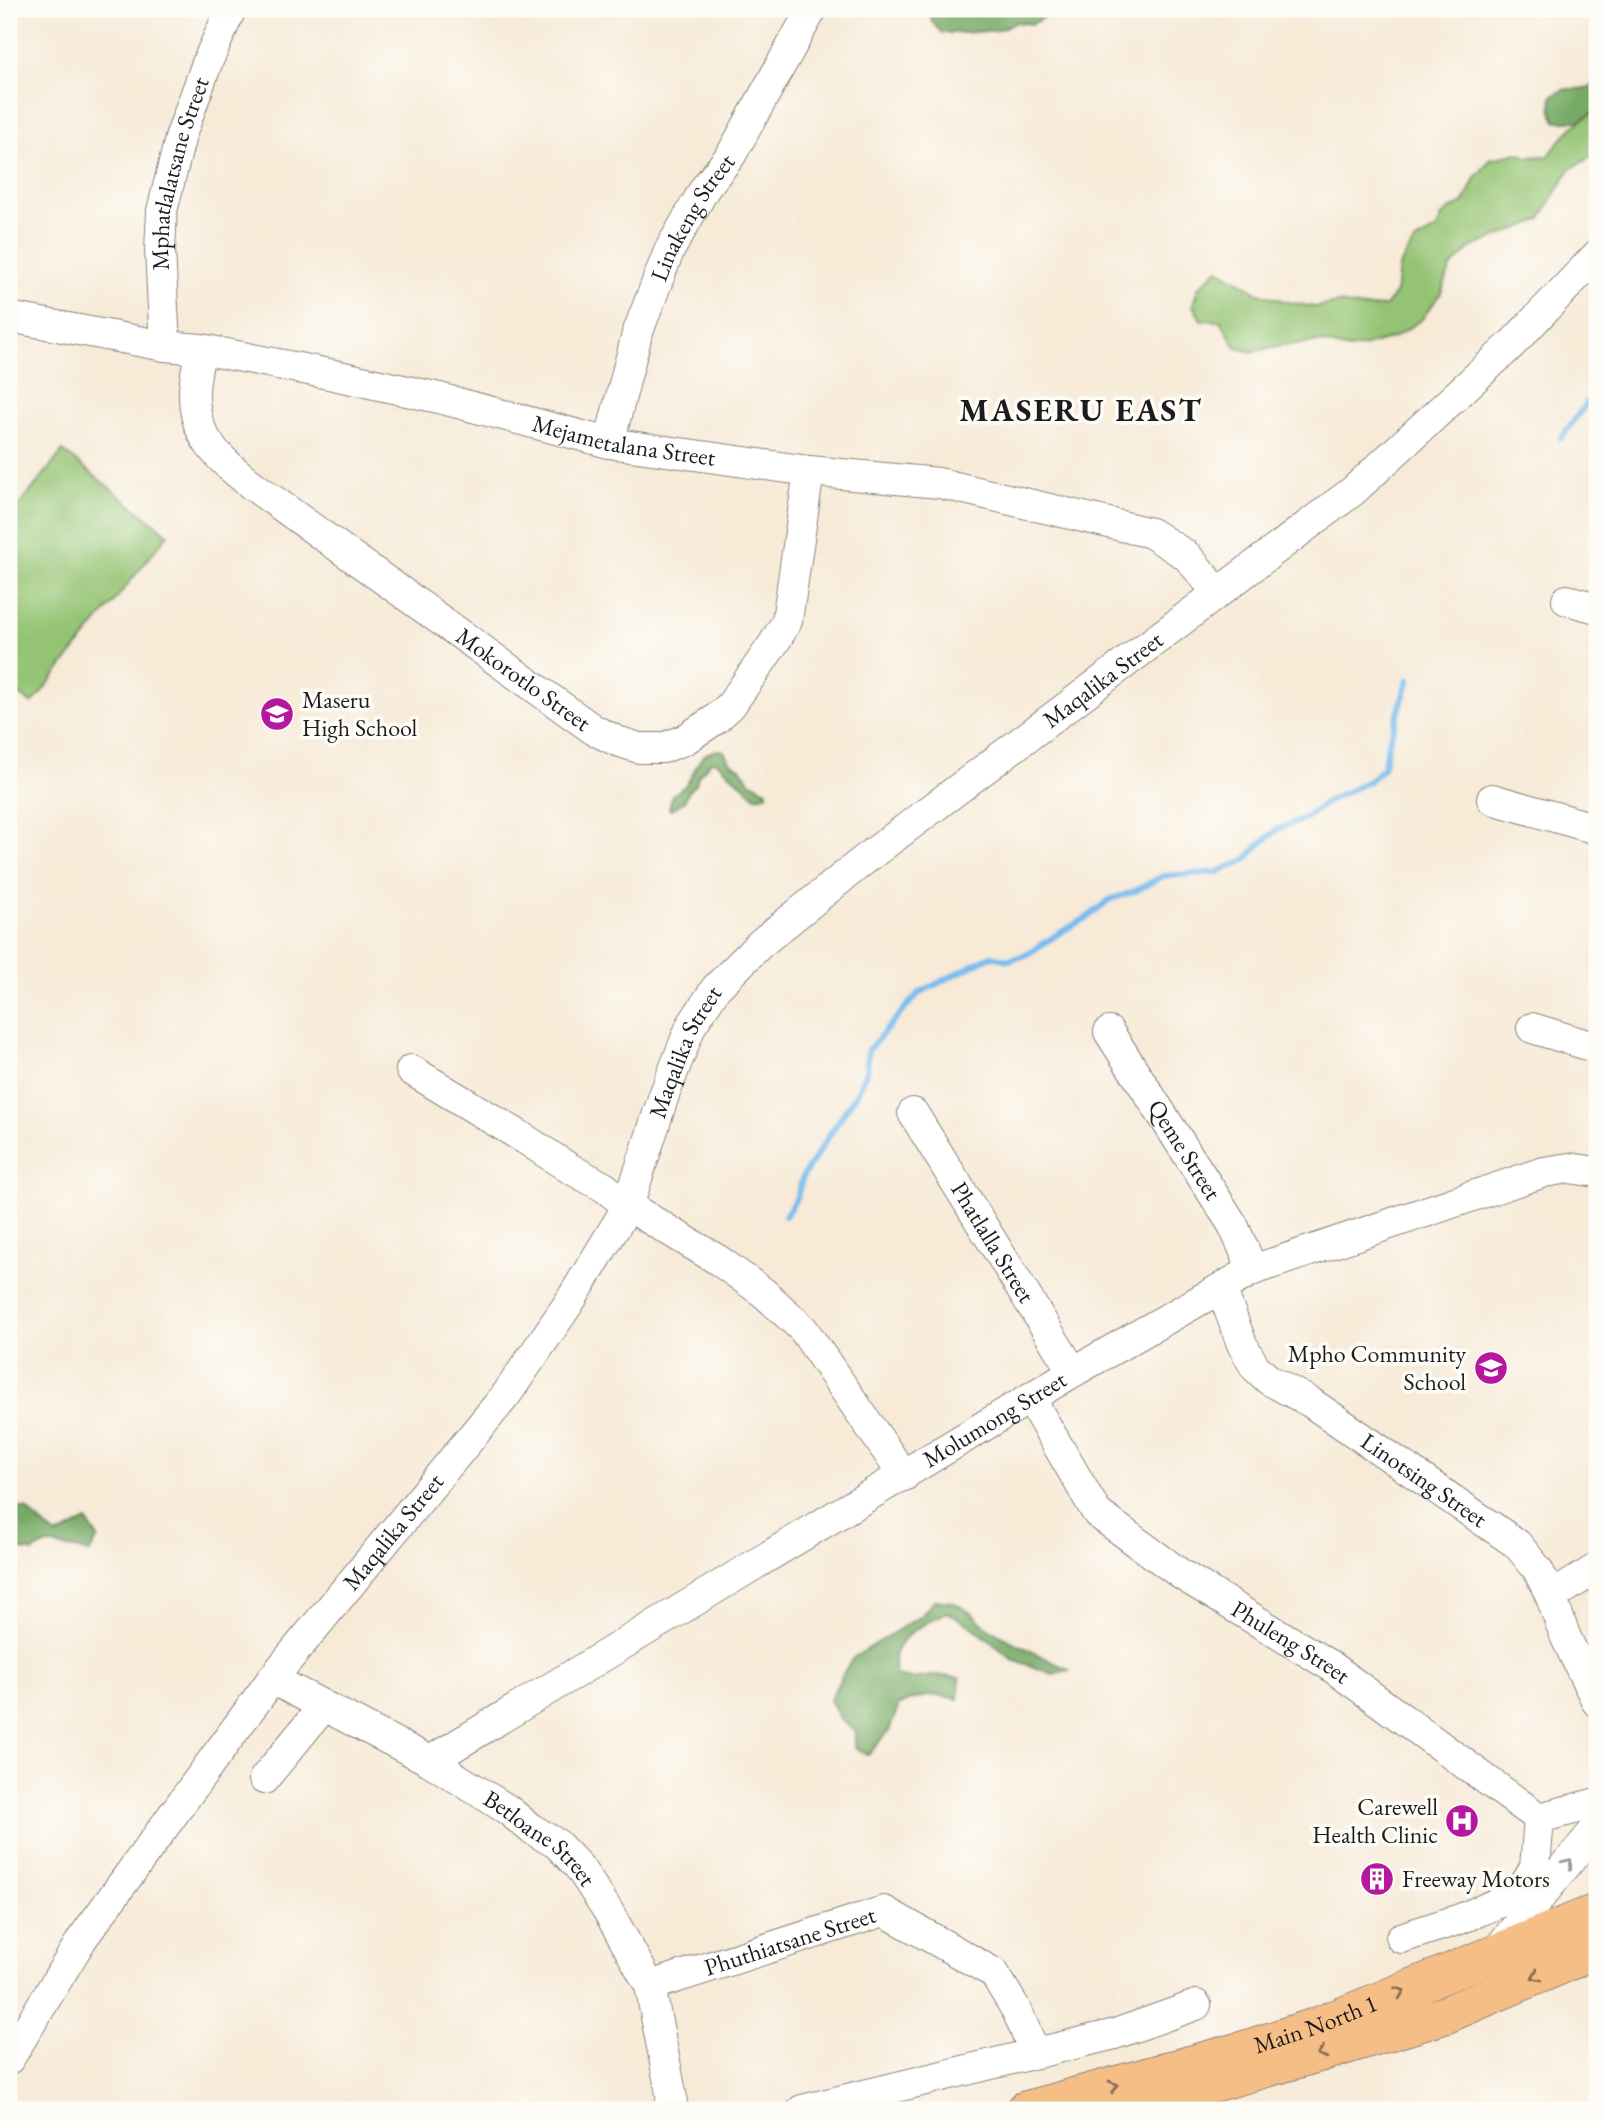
<svg xmlns="http://www.w3.org/2000/svg" width="1606" height="2119" font-family="'EB Garamond',serif">
	<style>
		.green { fill: #94c473; stroke: #587048; stroke-width: 2 }
		.forest { fill: #77aa65; stroke: #4a6340; stroke-width: 2 }
		.lines { fill: none; stroke-linecap: round; stroke-linejoin: round }
		.stream { stroke: #78bbee; stroke-width: 6 }
		.minor-casing { stroke: #8a837a; stroke-width: 32 }
		.major-casing { stroke: #8a837a; stroke-width: 39 }
		.minor { stroke: #fff; stroke-width: 30 }
		.major { stroke: #f6be87; stroke-width: 37 }
		.oneway { stroke: #999 }
		.oneway2 { stroke: #896d52 }
		.labels { text-anchor: middle; stroke-width: 7; stroke-linejoin: round; paint-order: stroke }
		.street-label { font-size: 24px; fill: #1c1c1c; stroke: #fdfcf7 }
		.poi-label { font-size: 24px; fill: #1c1c1c; stroke: #fdfcf7; text-anchor: start }
		.district-label { font-size: 32px; font-weight: bold; letter-spacing: 2px; fill: #1c1c1c; stroke: #fdfcf7 }
	</style>
	<rect width="100%" height="100%" fill="#fdfcf7"/>
	<filter id="ink" filterUnits="userSpaceOnUse"><feTurbulence type="fractalNoise" baseFrequency=".0143" numOctaves="2"/><feDisplacementMap in="SourceGraphic" scale="14" xChannelSelector="R" yChannelSelector="G"/><feConvolveMatrix kernelMatrix="1 2 1 2 8 2 1 2 1" color-interpolation-filters="sRGB"/></filter>
	<filter id="wash" filterUnits="userSpaceOnUse"><feTurbulence type="fractalNoise" baseFrequency=".00686" numOctaves="4" result="noise"/><feDisplacementMap in="SourceGraphic" scale="28" xChannelSelector="R" yChannelSelector="G"/><feGaussianBlur stdDeviation="1.57" result="paint"/><feColorMatrix in="noise" values="0 0 0 0 0 0 0 0 0 0 0 0 0 0 0 0 0 1.4 0 .05"/><feComposite in="paint" operator="in"/></filter>
	<g filter="url(#wash)">
		<rect width="100%" height="100%" fill="#f7ead7"/>
		<path class="green" d="M1594,112L1597,116V157H1591L1570,169L1540,220L1472,247L1451,267L1441,293L1421,320L1395,337L1366,346L1349,349L1321,342L1283,345L1251,352L1236,347L1221,321L1201,320L1193,305L1198,288L1218,269L1261,294L1288,302L1315,307L1339,303L1363,308L1385,306L1396,293L1399,267L1414,242L1437,229L1442,216L1449,210L1464,203L1475,178L1491,159L1518,153L1527,157L1549,156C1561,137 1575,123 1594,112Z
			M63,451L168,534L32,704L9,686V518Z"/>
		<path class="forest" d="M995,9H1051L1050,13L1032,24L1016,22L998,30L963,33H942L932,22L930,13C950,9 978,21 995,9Z
			M1597,79V116L1594,112L1579,121H1556C1550,112 1551,106 1552,96C1554,95 1562,90 1563,90C1576,86 1588,94 1597,79Z
			M718,750L724,751L729,761L740,768L751,782L767,790V795L756,797L717,762L711,761L698,776L696,784L690,789L684,801L671,810L669,809L672,795C679,791 685,787 689,780C699,764 697,754 718,750Z
			M9,1506L26,1509L56,1536L87,1521L98,1538L90,1552L46,1544L33,1552L9,1547Z
			M934,1600L953,1602L973,1614L983,1624L999,1635L1069,1670L1053,1674L1012,1659L974,1628L947,1612C928,1622 904,1632 895,1653C893,1660 895,1669 895,1676L913,1679L936,1675L960,1678L958,1699C933,1694 923,1694 899,1705L889,1731L868,1755L855,1748V1731L841,1720L830,1700L840,1679L853,1658L922,1615Z"/>
		<g class="lines">
			<path class="stream" d="M1561,438L1597,389
				M785,1216L797,1197L803,1176L858,1091L867,1069L868,1050L919,993L991,956L1009,960L1026,955L1061,932L1088,917L1109,900L1135,891L1163,876L1218,872L1245,860L1257,847L1278,829L1304,819L1330,800L1369,781L1383,768L1388,745L1409,679"/>
		</g>
	</g>
	<g filter="url(#ink)">
		<g class="lines">
			<g class="minor-casing">
				<g id="minor">
					<path id="s1" d="M9,317L165,346L201,349L334,375L439,398L609,443L809,471L939,483L1151,533L1187,556L1218,593"/>
					<path id="s2" d="M165,346L160,250L162,211L181,135L207,63L231,9"/>
					<path id="s3" d="M201,349C198,363 194,378 194,392C193,438 220,459 252,485L594,730L617,741L639,748H663L684,740L716,719L731,705L774,643L787,621L809,471"/>
					<path id="s4" d="M609,443L637,334L669,251L705,188L731,155L812,9"/>
					<path d="M1567,600L1597,608"/>
					<path d="M1492,799L1597,829"/>
					<path d="M1532,1028L1597,1048"/>
					<path id="s5" d="M1109,1032L1233,1225L1253,1270"/>
					<path d="M411,1070L525,1139L569,1168L604,1187L628,1206L718,1260L764,1293L803,1329L904,1476"/>
					<path id="s6" d="M913,1113L1073,1372"/>
					<path id="s7" d="M1221,1288L1242,1344L1255,1367L1269,1380L1310,1402L1517,1544L1538,1570L1551,1597L1566,1638L1597,1702"/>
					<path id="s8" d="M1030,1398L1097,1513L1182,1575L1329,1665L1539,1818L1597,1803"/>
					<path d="M1551,1597L1597,1568"/>
					<path id="s9" d="M272,1679L430,1761L508,1810L530,1828L557,1844L579,1867L608,1911L650,1986L672,2098L668,2110"/>
					<path id="s10" d="M430,1761L1073,1372L1253,1270L1544,1172L1569,1168L1597,1172"/>
					<path d="M264,1779L323,1707"/>
					<path d="M1401,1938L1460,1919L1510,1898L1525,1884L1535,1867L1539,1818"/>
					<path d="M1494,1954L1597,1827"/>
					<path id="s11" d="M650,1986L884,1911L994,1973L1017,2011L1035,2053"/>
					<path id="s12" d="M9,2059L82,1939L272,1679L506,1395L569,1303L628,1206L664,1095L691,1026L716,988L760,944L864,860L1353,491L1512,344L1597,255"/>
					<path d="M802,2110L1115,2034L1196,2005"/>
				</g>
			</g>
			<g class="major-casing">
				<g id="major">
					<path id="s13" d="M1025,2110L1246,2049L1320,2025L1597,1912"/>
					<path d="M1121,2110L1341,2047L1445,2015L1571,1961L1597,1947"/>
				</g>
			</g>
			<use href="#minor" class="minor"/>
			<use href="#major" class="major"/>
		</g>
		<defs><path id="oneway-chevron" d="M-2-3.5L2.5 0L-2 3.5" fill="none" stroke-width="1.6" stroke-linecap="round" stroke-linejoin="round" transform="scale(1.75)"/></defs>
		<use class="oneway" href="#oneway-chevron" transform="translate(1568 1863) rotate(-51)"/>
		<g class="oneway2">
			<use href="#oneway-chevron" transform="translate(1536 1976) rotate(157)"/>
			<use href="#oneway-chevron" transform="translate(1400 1992) rotate(-22)"/>
			<use href="#oneway-chevron" transform="translate(1322 2053) rotate(164)"/>
			<use href="#oneway-chevron" transform="translate(1114 2086) rotate(-16)"/>
		</g>
	</g>
	<defs>
		<g id="school-disc" transform="scale(1.75)"><circle r="9.5" fill="#b5179e" stroke="#fdfcf7"/><path d="M0-5L7-2L0 1L-7-2ZM-4 1L0 2.5L4 1V4Q0 6-4 4Z" fill="#fff"/></g>
		<g id="hospital-disc" transform="scale(1.75)"><circle r="9.5" fill="#b5179e" stroke="#fdfcf7"/><path d="M-5-5h3v3.5h4V-5h3V5h-3V1.5h-4V5h-3Z" fill="#fff"/></g>
		<g id="building-disc" transform="scale(1.75)"><circle r="9.5" fill="#b5179e" stroke="#fdfcf7"/><path d="M-4-6H4V6H1V3H-1V6H-4ZM-2.5-4.3h1.7v1.8h-1.7ZM.8-4.3h1.7v1.8H.8ZM-2.5-1h1.7V.8h-1.7ZM.8-1h1.7V.8H.8Z" fill="#fff"/></g>
	</defs>
	<g fill-rule="evenodd">
		<use href="#school-disc" x="277" y="714"/>
		<use href="#school-disc" x="1491" y="1368"/>
		<use href="#hospital-disc" x="1462" y="1821"/>
		<use href="#building-disc" x="1377" y="1879"/>
	</g>
	<g class="labels">
		<g class="street-label">
			<text dy="8" stroke="none"><textPath href="#s2" startOffset="175">Mphatlalatsane Street</textPath></text>
			<text dy="8" stroke="none"><textPath href="#s4" startOffset="242">Linakeng Street</textPath></text>
			<text dy="8" stroke="none"><textPath href="#s1" startOffset="628">Mejametalana Street</textPath></text>
			<text dy="8" stroke="none"><textPath href="#s3" startOffset="492">Mokorotlo Street</textPath></text>
			<text dy="8" stroke="none"><textPath href="#s12" startOffset="1787">Maqalika Street</textPath></text>
			<text dy="8" stroke="none"><textPath href="#s12" startOffset="1220">Maqalika Street</textPath></text>
			<text dy="8" stroke="none"><textPath href="#s5" startOffset="140">Qeme Street</textPath></text>
			<text dy="8" stroke="none"><textPath href="#s6" startOffset="152">Phatlalla Street</textPath></text>
			<text dy="8" stroke="none"><textPath href="#s10" startOffset="660">Molumong Street</textPath></text>
			<text dy="8" stroke="none"><textPath href="#s7" startOffset="290">Linotsing Street</textPath></text>
			<text dy="8" stroke="none"><textPath href="#s12" startOffset="653">Maqalika Street</textPath></text>
			<text dy="8" stroke="none"><textPath href="#s8" startOffset="366">Phuleng Street</textPath></text>
			<text dy="8" stroke="none"><textPath href="#s9" startOffset="313">Betloane Street</textPath></text>
			<text dy="8" stroke="none"><textPath href="#s11" startOffset="147">Phuthiatsane Street</textPath></text>
			<text dy="8" stroke="none"><textPath href="#s13" startOffset="303">Main North 1</textPath></text>
		</g>
		<g class="poi-label">
			<text x="302" y="708">Maseru<tspan x="302" dy="28">High School</tspan></text>
			<text x="1466" y="1362" text-anchor="end">Mpho Community<tspan x="1466" dy="28">School</tspan></text>
			<text x="1438" y="1815" text-anchor="end">Carewell<tspan x="1438" dy="28">Health Clinic</tspan></text>
			<text x="1402" y="1887">Freeway Motors</text>
		</g>
		<g class="district-label">
			<text x="1081" y="421">MASERU EAST</text>
		</g>
	</g>
	<rect width="1606" height="2119" fill="none" stroke="#fdfcf7" stroke-width="35"/>
</svg>
